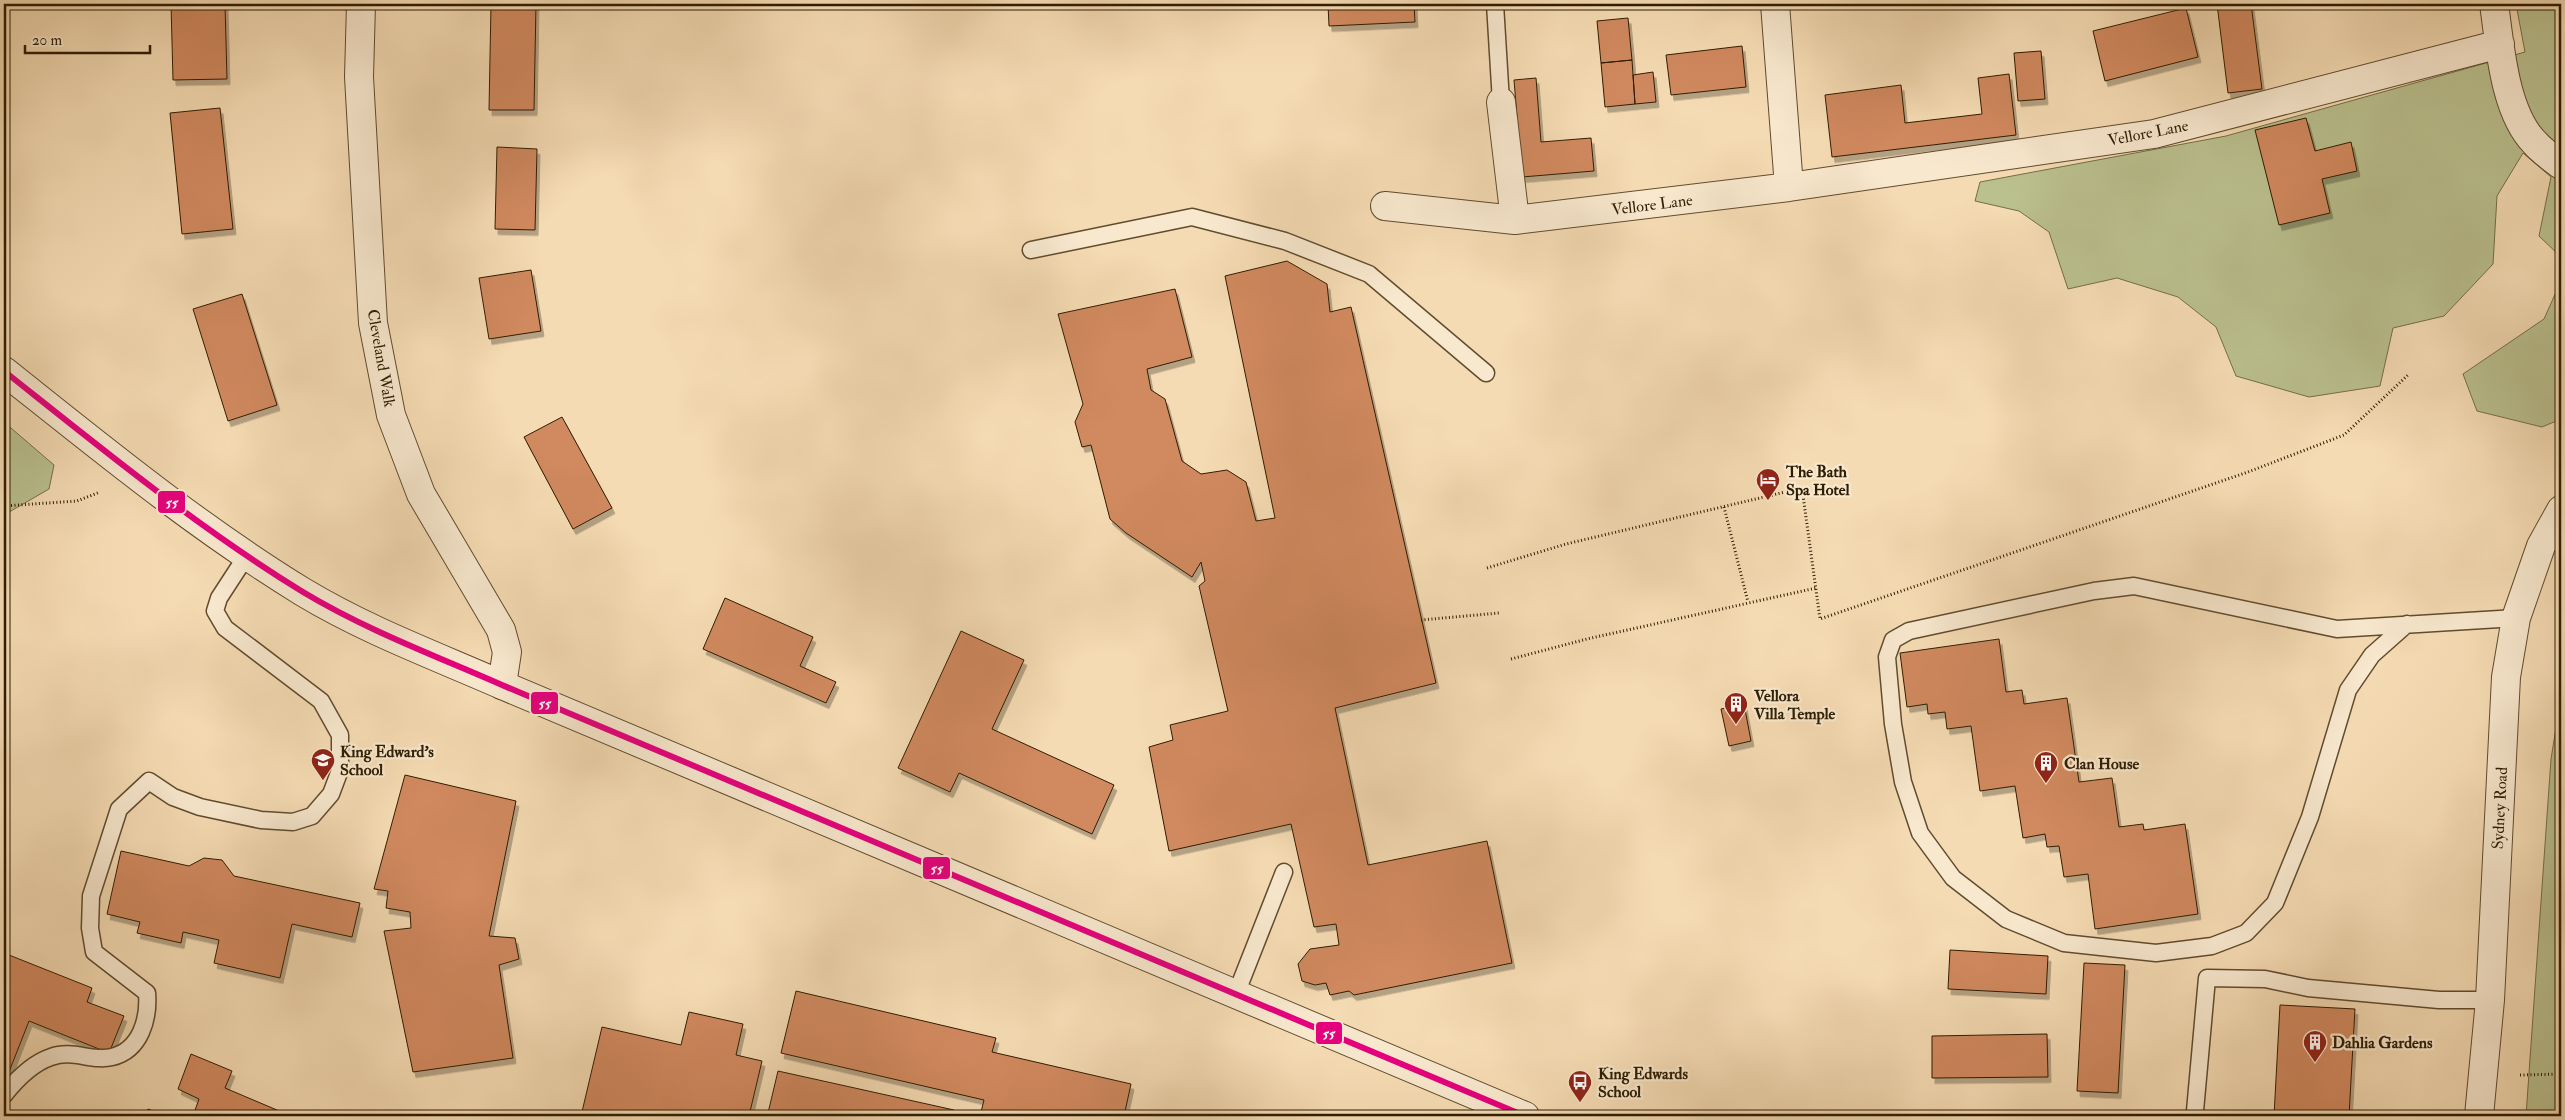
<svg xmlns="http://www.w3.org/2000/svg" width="2565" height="1120" font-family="'IM FELL Double Pica',serif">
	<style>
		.green { fill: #bac08e; stroke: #746e48 }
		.building { fill: #d1895f; stroke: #2f1d02; filter: url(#shadow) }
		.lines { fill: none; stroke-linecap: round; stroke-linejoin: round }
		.service-casing { stroke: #604c2e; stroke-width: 19 }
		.minor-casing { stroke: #604c2e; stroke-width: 30 }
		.tertiary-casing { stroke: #604c2e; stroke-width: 30 }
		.path { stroke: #2f1d02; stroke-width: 3; stroke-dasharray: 1 2.5; stroke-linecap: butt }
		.service { stroke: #f8e8ce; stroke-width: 16 }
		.minor { stroke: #f8e8ce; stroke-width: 28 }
		.tertiary { stroke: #f8e8ce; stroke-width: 28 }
		.bus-1-casing { stroke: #f8e8ce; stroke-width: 10 }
		.bus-1 { stroke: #e5007d; stroke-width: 6 }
		.labels { text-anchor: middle; stroke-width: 4.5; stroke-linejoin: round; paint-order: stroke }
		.street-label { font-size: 16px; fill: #2f1d02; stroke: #f8e8ce }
		.poi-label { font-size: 16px; font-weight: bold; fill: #2f1d02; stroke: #f8e8ce; text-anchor: start }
		.line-badge { stroke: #f8e8ce; stroke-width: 2 }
		.badge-label { font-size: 14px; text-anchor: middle; font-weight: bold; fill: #fff }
	</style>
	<defs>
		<filter id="shadow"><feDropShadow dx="3" dy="5.5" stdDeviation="0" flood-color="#0004"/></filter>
	</defs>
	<rect width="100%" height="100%" fill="#f5dbb3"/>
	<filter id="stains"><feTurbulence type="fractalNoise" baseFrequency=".004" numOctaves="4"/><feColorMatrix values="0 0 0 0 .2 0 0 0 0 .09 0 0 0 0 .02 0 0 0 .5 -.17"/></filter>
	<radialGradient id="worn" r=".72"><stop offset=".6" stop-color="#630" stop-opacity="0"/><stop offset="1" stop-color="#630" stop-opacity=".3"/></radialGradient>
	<path class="green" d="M2516,4H2561V257L2539,236L2551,177L2523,153L2497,196L2493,264L2444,316L2393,328L2380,386L2309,397L2236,376L2216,327L2178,297L2117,278L2068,289L2049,232L2019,211L1975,201L1980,182L2226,136L2525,52Z
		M2561,281V419L2542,427L2477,411L2463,374L2544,319Z
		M4,422L54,465L49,489L4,515Z
		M2561,697V1116H2526L2551,759Z"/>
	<path class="building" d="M171,4H225L227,79L173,80Z
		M491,4H536L534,110H489Z
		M1328,4H1414L1415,22L1329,26Z
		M2217,4H2251L2262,89L2228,93Z
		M2186,8L2198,57L2105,81L2093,31Z
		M1628,18L1632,60L1601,63L1597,21Z
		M1742,46L1746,87L1671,95L1666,55Z
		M2041,51L2045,99L2018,101L2014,53Z
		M1632,60L1635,104L1605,107L1601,63Z
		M1653,72L1656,102L1635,104L1633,75Z
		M2009,74L2016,135L1832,157L1825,95L1901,85L1905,123L1982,114L1978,78Z
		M1536,78L1541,142L1591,138L1594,171L1522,177L1514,80Z
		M220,108L233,229L182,234L170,113Z
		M2306,118L2315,151L2351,142L2357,171L2322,179L2330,213L2279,225L2255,130Z
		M497,147L537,149L535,230L495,229Z
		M1287,261L1327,284L1330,312L1351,307L1436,683L1335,708L1368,865L1487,841L1512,963L1354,995L1349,991L1330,995L1326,983L1315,985L1302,981L1298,964L1310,949L1339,945L1336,924L1314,927L1291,824L1169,851L1149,747L1173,740L1170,725L1228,711L1199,586L1205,581L1201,562L1192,577L1126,533L1110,519L1091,445L1082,447L1075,422L1083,404L1058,314L1175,289L1192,357L1147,369L1151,390L1165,399L1182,461L1201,474L1227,470L1246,482L1256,521L1275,518L1225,276Z
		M531,270L541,331L489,339L479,278Z
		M242,294L277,405L228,421L193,309Z
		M562,417L612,508L573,529L524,437Z
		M725,598L813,637L800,666L836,682L826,703L703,649Z
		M961,631L1024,660L992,729L1114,785L1092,834L959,773L950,792L898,768Z
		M1999,639L2006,692L2022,690L2024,704L2067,698L2079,782L2112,778L2119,827L2143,824L2144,830L2185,824L2198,914L2095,929L2088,874L2064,877L2059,846L2047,847L2045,834L2023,838L2015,786L1980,791L1971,726L1947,729L1945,712L1928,714L1927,704L1907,707L1900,653Z
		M1744,704L1751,741L1729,746L1721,709Z
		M405,775L516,801L489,936L515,938L519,959L499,965L513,1058L413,1072L384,931L411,928L410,912L386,908L388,891L374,889Z
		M121,851L189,866L204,858L222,860L234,876L360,903L352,937L292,924L280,978L214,963L219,940L183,932L181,943L137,933L140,922L107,914Z
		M1950,950L2048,956L2046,994L1948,989Z
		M9,955L92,988L87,1002L124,1016L109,1053L29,1021L7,1077L4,1075V967Z
		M2084,963L2125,965L2118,1093L2077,1091Z
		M796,991L996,1038L992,1052L1131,1084L1124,1116H980L984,1100L781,1053Z
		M2280,1005L2355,1009L2349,1116H2274Z
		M689,1012L743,1024L736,1055L762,1061L749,1116H581L602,1027L681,1045Z
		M2047,1034L2048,1077L1932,1078V1036Z
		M191,1054L232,1071L225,1088L291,1116H193L199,1099L178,1089Z
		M778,1071L954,1110L953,1116H784L768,1113Z
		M148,1109L166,1116H145Z"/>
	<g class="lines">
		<g class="service-casing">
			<path id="service" d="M1495,4L1501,102
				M1031,250L1192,217L1285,241L1369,274L1486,373
				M2407,624L2372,655L2348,690L2310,817L2275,903L2246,933L2212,946L2156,953L2064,943L2006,919L1953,878L1920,833L1903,782L1893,724L1887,657L1893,640L1909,631L2094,591L2134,586L2337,629L2516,618
				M1236,994L1284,872
				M4,1095C16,1080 33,1063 51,1057C73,1049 92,1062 112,1057C141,1050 149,1018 147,993L94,952L90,928L91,896L110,837L119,809L149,781L173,797L200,807L261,820L293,822L312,816L331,794L340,770V735L321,701L225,628L215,611L219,598L247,555
				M2195,1111L2207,978L2265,979L2308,988L2439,1000H2490"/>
		</g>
		<g class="minor-casing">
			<path id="minor" d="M361,4L359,77L373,323L391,415L421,494L501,630L507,652L502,685
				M1775,4L1789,187
				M2494,4C2500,45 2504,112 2535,143C2542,151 2552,158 2561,165
				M1501,102L1515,220
				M1385,206L1515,220L1789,187L2154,134L2500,44
				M2479,1116L2490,1000L2506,677L2516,618L2541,546L2561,510"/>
		</g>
		<g class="tertiary-casing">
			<path id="tertiary" d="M4,371C101,448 197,527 303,592C366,630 436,656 502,685L1525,1116"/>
		</g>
		<path class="path" d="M4,506L77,501L100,492
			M1724,507L1748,602
			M1487,568L1566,544L1802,488L1820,619L2248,472L2344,435L2409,374
			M1421,620L1499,613
			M1511,659L1587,639L1816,588
			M2520,1075L2561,1074"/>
		<use href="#service" class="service"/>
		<use href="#minor" class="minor"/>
		<use href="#tertiary" class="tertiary"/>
		<g class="bus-1-casing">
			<path id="bus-1" d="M4,371C101,448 197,527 303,592C366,630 436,656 502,685L1525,1116"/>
		</g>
		<use href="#bus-1" class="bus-1"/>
	</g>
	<defs>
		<g id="hotel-pin" transform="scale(1.25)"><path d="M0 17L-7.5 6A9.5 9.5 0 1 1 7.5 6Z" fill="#8f2418" stroke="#f8e8ce"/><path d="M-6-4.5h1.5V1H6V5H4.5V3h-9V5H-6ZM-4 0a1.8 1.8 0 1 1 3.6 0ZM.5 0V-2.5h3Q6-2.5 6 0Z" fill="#fff"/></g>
		<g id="building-pin" transform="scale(1.25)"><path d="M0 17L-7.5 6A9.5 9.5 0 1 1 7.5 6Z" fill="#8f2418" stroke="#f8e8ce"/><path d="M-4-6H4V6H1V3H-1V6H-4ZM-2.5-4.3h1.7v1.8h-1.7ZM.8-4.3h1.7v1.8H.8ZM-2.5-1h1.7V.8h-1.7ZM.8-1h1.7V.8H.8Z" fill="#fff"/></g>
		<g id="school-pin" transform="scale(1.25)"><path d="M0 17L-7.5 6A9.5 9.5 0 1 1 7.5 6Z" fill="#8f2418" stroke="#f8e8ce"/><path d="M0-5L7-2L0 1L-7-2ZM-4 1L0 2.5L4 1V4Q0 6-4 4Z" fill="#fff"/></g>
		<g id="bus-pin" transform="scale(1.25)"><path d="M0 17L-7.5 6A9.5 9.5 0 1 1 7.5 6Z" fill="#8f2418" stroke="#f8e8ce"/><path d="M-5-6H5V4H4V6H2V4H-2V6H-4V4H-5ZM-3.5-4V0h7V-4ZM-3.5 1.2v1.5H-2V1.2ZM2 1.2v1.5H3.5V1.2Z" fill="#fff"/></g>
	</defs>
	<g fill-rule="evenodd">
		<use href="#hotel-pin" x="1768" y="480"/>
		<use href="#building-pin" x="1736" y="704"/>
		<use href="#school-pin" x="323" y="760"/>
		<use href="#building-pin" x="2046" y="763"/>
		<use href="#building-pin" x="2315" y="1042"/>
		<use href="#bus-pin" x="1580" y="1082"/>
	</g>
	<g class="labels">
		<g class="street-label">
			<text transform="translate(2148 132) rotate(-11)" y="6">Vellore Lane</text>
			<text transform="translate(1652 204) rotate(-7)" y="6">Vellore Lane</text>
			<text transform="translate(382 358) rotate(80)" y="6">Cleveland Walk</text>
			<text transform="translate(2499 808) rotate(-87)" y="6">Sydney Road</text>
		</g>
		<g class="poi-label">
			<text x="1786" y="477">The Bath<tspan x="1786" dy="18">Spa Hotel</tspan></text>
			<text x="1754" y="701">Vellora<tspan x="1754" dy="18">Villa Temple</tspan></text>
			<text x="340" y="757">King Edward's<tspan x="340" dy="18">School</tspan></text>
			<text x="2064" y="769">Clan House</text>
			<text x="2332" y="1048">Dahlia Gardens</text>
			<text x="1598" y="1079">King Edwards<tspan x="1598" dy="18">School</tspan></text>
		</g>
	</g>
	<g class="line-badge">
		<rect x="157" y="490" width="29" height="24" rx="5" fill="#e5007d"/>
		<rect x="530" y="691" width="29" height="24" rx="5" fill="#e5007d"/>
		<rect x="922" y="856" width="29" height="24" rx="5" fill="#e5007d"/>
		<rect x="1315" y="1021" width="28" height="24" rx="5" fill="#e5007d"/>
	</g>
	<g class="badge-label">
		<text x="172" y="507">55</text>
		<text x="545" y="708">55</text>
		<text x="937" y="873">55</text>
		<text x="1329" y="1038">55</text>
	</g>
	<rect width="2565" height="1120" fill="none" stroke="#f5dbb3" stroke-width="20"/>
	<rect x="5" y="5" width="2555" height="1110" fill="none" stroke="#2f1d02" stroke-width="2.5"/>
	<rect x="10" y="10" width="2545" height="1100" fill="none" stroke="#2f1d02"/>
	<path d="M25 45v8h125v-8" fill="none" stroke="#2f1d02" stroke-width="2.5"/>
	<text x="32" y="45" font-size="15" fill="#2f1d02" stroke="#f8e8ce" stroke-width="4" paint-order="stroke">20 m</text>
	<rect width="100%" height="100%" filter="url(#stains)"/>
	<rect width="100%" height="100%" fill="url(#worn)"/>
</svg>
